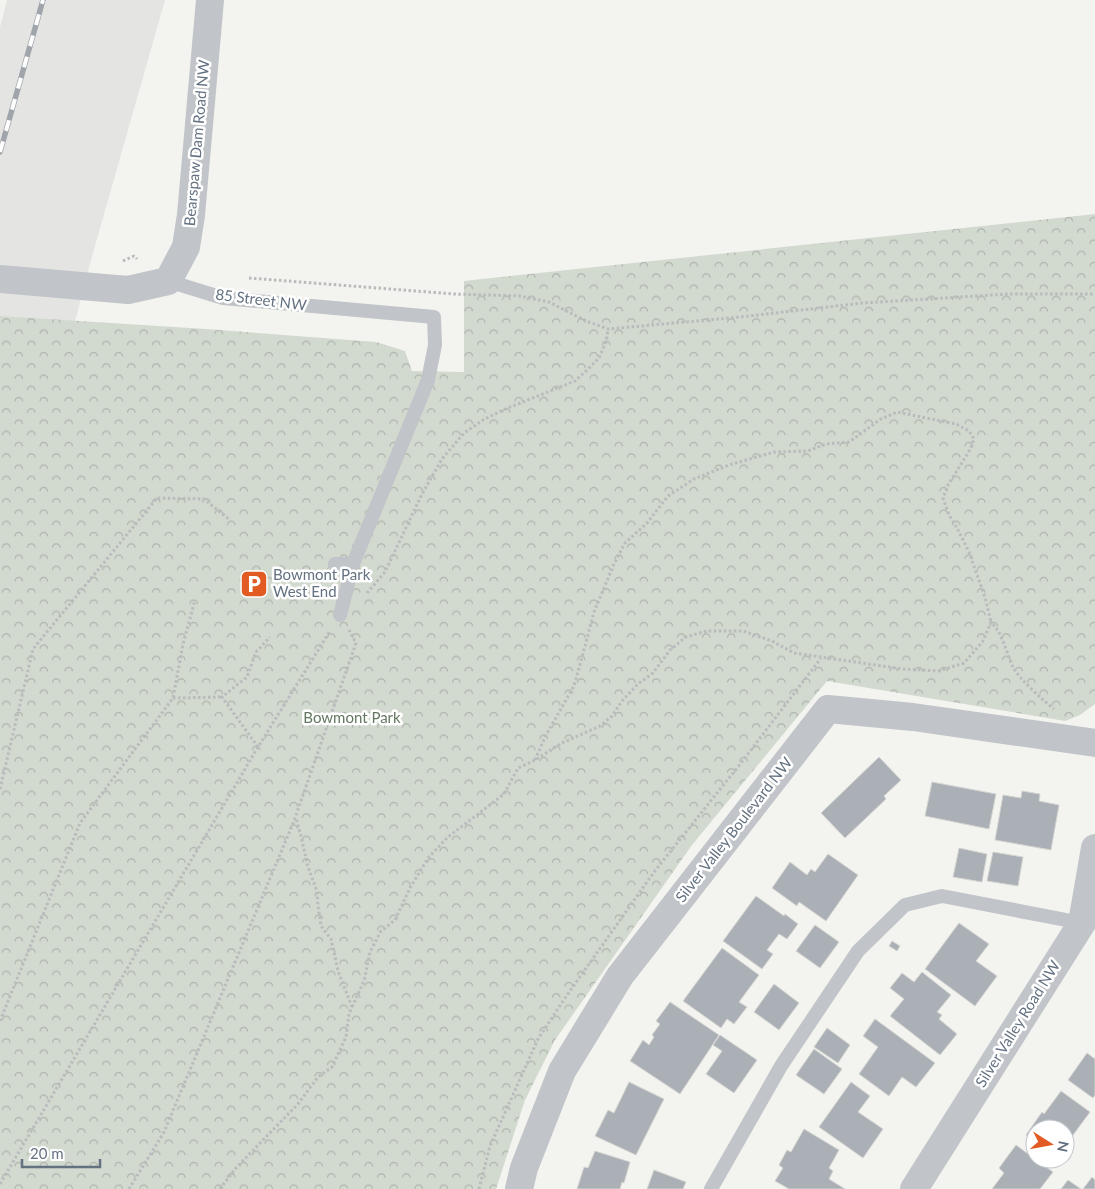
<svg xmlns="http://www.w3.org/2000/svg" width="1095" height="1189" font-family="Lato,sans-serif">
	<style>
		.built { fill: #e4e5e3 }
		.park { fill: url(#park-crowns) }
		.building { fill: #aab0b5; stroke: #d5d5d2 }
		.lines { fill: none; stroke-linecap: round; stroke-linejoin: round }
		.path { stroke: #b9bbbd; stroke-width: 3; stroke-dasharray: 2.5 2.5; stroke-linecap: butt }
		.service { stroke: #c1c4c8; stroke-width: 14 }
		.minor { stroke: #c1c4c8; stroke-width: 28 }
		.tertiary { stroke: #c1c4c8; stroke-width: 28 }
		.rail-casing { stroke: #a0a5ab; stroke-width: 5.5 }
		.rail { stroke: #fff; stroke-width: 4; stroke-dasharray: 11; stroke-linecap: butt }
		.labels { text-anchor: middle; stroke-width: 5; stroke-linejoin: round; paint-order: stroke }
		.street-label { font-size: 15px; fill: #637180; stroke: #fff }
		.poi-label { font-size: 15px; fill: #637180; stroke: #fff; text-anchor: start }
		.park-label { font-size: 15px; fill: #647861; stroke: #fff }
	</style>
	<defs>
		<pattern id="park-crowns" width="20" height="18" patternUnits="userSpaceOnUse" patternTransform="scale(1.25)"><rect width="20" height="18" fill="#d2d9cf"/><path d="M2 6a3 3 0 1 1 6 0M12 15a3 3 0 1 1 6 0" fill="none" stroke="#aeb4ad"/></pattern>
	</defs>
	<rect width="100%" height="100%" fill="#f3f4ef"/>
	<path class="built" d="M7,0H165L91,260L65,360L0,589V27Z"/>
	<path class="park" d="M1095,214V704L1080,715L1065,721L827,681L692,845L555,1040L525,1100L496,1189H0V316L206,329L376,342L405,351L412,371L464,372V281Z"/>
	<path class="building" d="M879,757L901,780L884,796L886,799L845,838L821,813Z
		M932,782L996,794L989,829L925,816Z
		M1022,791L1040,794L1039,801L1059,805L1051,850L995,840L1003,795L1021,798Z
		M959,848L987,854L982,882L953,877Z
		M993,852L1023,857L1018,886L987,881Z
		M828,854L858,875L826,921L799,902L797,906L772,888L790,862L807,875L811,869L815,872Z
		M756,896L784,916L785,914L798,924L787,939L779,934L767,950L773,954L762,969L723,941Z
		M959,923L989,944L976,961L997,976L975,1006L925,969Z
		M815,925L839,942L820,968L796,951Z
		M892,941L900,946L897,951L889,946Z
		M722,948L759,975L739,1002L747,1007L734,1024L727,1019L721,1028L683,1001Z
		M922,972L951,995L937,1012L942,1015L939,1019L957,1034L940,1055L890,1016L904,999L890,988L902,973L914,982Z
		M774,984L799,1003L779,1030L754,1012Z
		M670,1002L719,1035L680,1094L630,1061L643,1040L649,1045L654,1037L652,1035L660,1024L656,1021Z
		M875,1019L935,1063L916,1087L902,1077L889,1096L859,1074L878,1047L863,1036Z
		M827,1028L850,1045L838,1063L814,1047Z
		M720,1035L757,1060L734,1093L706,1074L722,1051L713,1045Z
		M814,1049L842,1069L824,1094L796,1075Z
		M1087,1053L1095,1059V1095L1093,1098L1068,1080Z
		M629,1082L664,1099L636,1155L595,1136L608,1110L614,1113Z
		M851,1082L870,1096L858,1112L883,1129L863,1158L819,1127Z
		M1061,1091L1090,1112L1065,1146V1129H1035V1142L1026,1135L1042,1112L1044,1114Z
		M804,1129L839,1150L829,1168L833,1171L829,1179L845,1189H789L775,1181L783,1168L779,1165L787,1150L791,1152Z
		M1016,1145L1053,1172L1040,1189H992L1004,1173L999,1168Z
		M595,1151L630,1162L624,1183L622,1182L620,1189H577L584,1167L588,1168Z
		M654,1170L686,1182L683,1189H647Z
		M1092,1177L1095,1180V1189H1083Z
		M1068,1180L1081,1189H1061Z"/>
	<g class="lines">
		<path class="path" d="M123,261L134,256L137,259
			M249,278L454,294L520,296L549,302L586,321L608,329L740,317L863,303L1009,294H1095
			M367,593L385,572L422,494L442,459L464,433L483,420L503,410L575,381L585,372L599,358L606,342L608,329
			M173,698L222,697
			M258,747L222,697L247,677L256,652L270,637
			M535,760L545,737L574,686L581,661L594,612L614,564L625,543L647,523L668,496L694,479L729,465L774,452L808,451L826,444L849,442L881,419L897,412L956,424L969,431L974,439L971,448L948,485L943,498L949,515L957,528L969,552L985,597L991,622
			M0,789L33,649L157,498L204,499L230,520
			M352,1007L364,981L370,952L381,931L395,920L410,888L428,858L448,837L504,794L518,768L535,760L562,743L600,726L612,716L622,701L638,684L653,673L670,650L686,637L707,631H743L772,641L794,653L903,669L939,671L964,663L983,641L991,622C1003,634 1006,652 1013,667C1020,680 1043,700 1054,709
			M0,1021L80,823L173,698L183,644L195,600
			M0,1184L258,747L330,631
			M129,1189L164,1132L294,821L356,643L349,630
			M220,1189L235,1169L298,1104L318,1077L332,1067L346,1037L349,1014L352,1007L338,971L331,939L321,926L318,906L317,891L308,867L301,836L296,818
			M479,1189L490,1146L538,1039L565,998L654,872L741,763L821,658"/>
		<path class="service" d="M168,281L223,298L434,317L435,345L428,380L353,564H335
			M340,615L353,564
			M711,1189L781,1066L858,951L905,905L942,896L1082,923"/>
		<path class="minor" d="M519,1189L524,1168L562,1071L620,976L828,709L913,717L1095,743
			M914,1189L1082,923L1095,848"/>
		<path class="tertiary" d="M0,279L128,290L168,281L186,247L191,215L210,0"/>
		<g class="rail-casing">
			<path id="rail" d="M0,152L43,0"/>
		</g>
		<use href="#rail" class="rail"/>
	</g>
	<defs>
		<g id="parking-square" transform="scale(1.4375)"><rect x="-9" y="-9" width="18" height="18" rx="4" fill="#e15b22" stroke="#fff"/><path d="M-3.5-5.5H1a3.5 3.5 0 0 1 0 7H-1V5.5H-3.5ZM-1-3.4V-.6H.8a1.4 1.4 0 0 0 0-2.8Z" fill="#fff"/></g>
	</defs>
	<g fill-rule="evenodd">
		<use href="#parking-square" x="254" y="584"/>
	</g>
	<g class="labels">
		<g class="street-label">
			<text transform="translate(197 143) rotate(-85)" y="5">Bearspaw Dam Road NW</text>
			<text transform="translate(261 300) rotate(7)" y="5">85 Street NW</text>
			<text transform="translate(734 830) rotate(-52)" y="5">Silver Valley Boulevard NW</text>
			<text transform="translate(1018 1024) rotate(-58)" y="5">Silver Valley Road NW</text>
		</g>
		<g class="poi-label">
			<text x="273" y="580">Bowmont Park<tspan x="273" dy="17">West End</tspan></text>
		</g>
		<g class="park-label">
			<text x="352" y="723">Bowmont Park</text>
		</g>
	</g>
	<g transform="translate(1050 1144) rotate(101)"><circle r="24" fill="#ffffff" stroke="#c1c6cc"/>
	<path d="M0-4L9 19L0 12L-9 19Z" fill="#e15b22"/>
	<text y="-8" font-size="14" font-weight="bold" text-anchor="middle" fill="#637180">N</text>
	</g>
	<path d="M22 1159v8h78v-8" fill="none" stroke="#637180" stroke-width="2.5"/>
	<text x="30" y="1159" font-size="15" fill="#637180" stroke="#ffffff" stroke-width="4" paint-order="stroke">20 m</text>
</svg>
